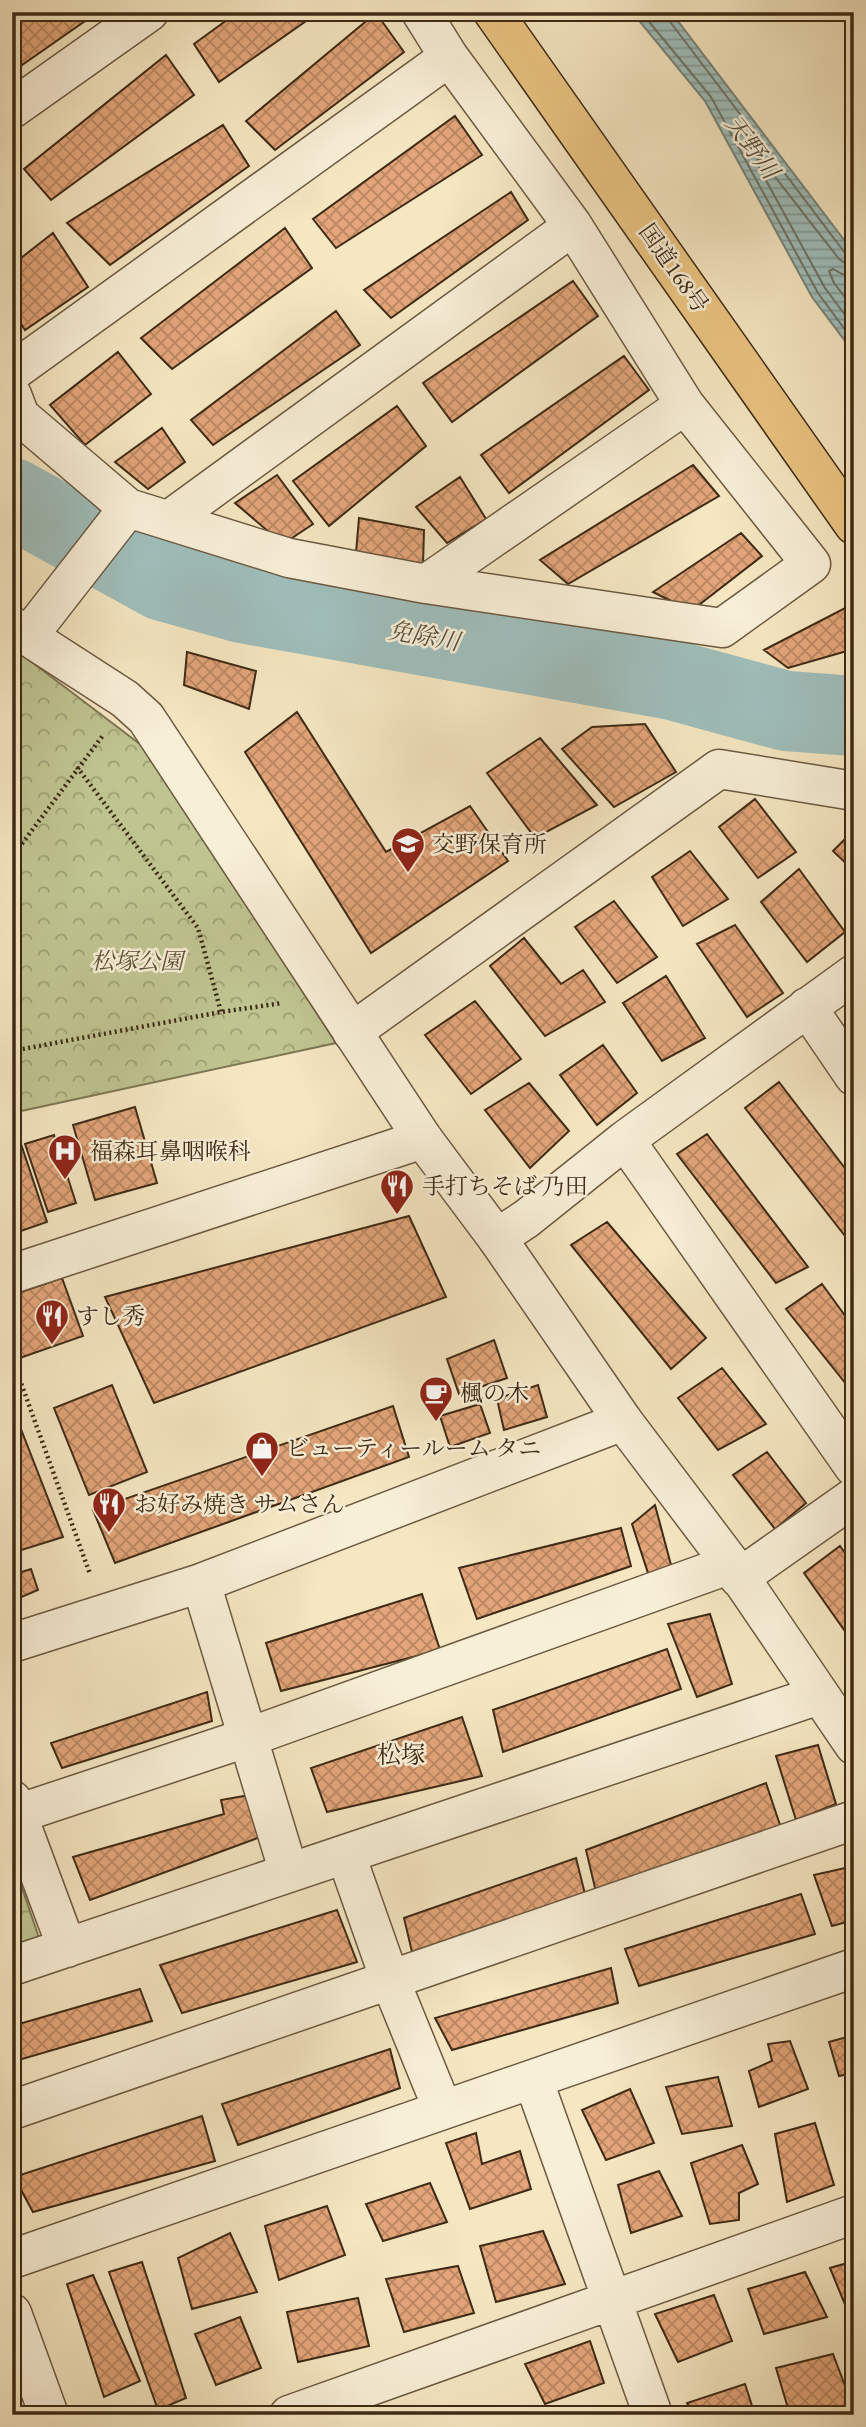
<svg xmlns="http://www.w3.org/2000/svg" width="866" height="2427" font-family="'EB Garamond','Noto Serif JP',serif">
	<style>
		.park { fill: url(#park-crowns); stroke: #7e7754; stroke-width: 2 }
		.water { fill: url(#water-rules); stroke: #788379; stroke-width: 2 }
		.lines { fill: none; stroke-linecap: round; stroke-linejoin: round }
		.shore { stroke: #6e7468; stroke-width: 2 }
		.river { stroke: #9fbebb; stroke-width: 80 }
		.building { fill: url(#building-cross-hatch); stroke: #3e2a16; stroke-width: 2 }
		.minor-casing { stroke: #6c5941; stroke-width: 41 }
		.tertiary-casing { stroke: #6c5941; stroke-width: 41 }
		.trunk-casing { stroke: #3e2a16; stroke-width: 41 }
		.path { stroke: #3e2a16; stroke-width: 4.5; stroke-dasharray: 2 3.5; stroke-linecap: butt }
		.minor { stroke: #f8efd7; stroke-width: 38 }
		.tertiary { stroke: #f8efd7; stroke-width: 38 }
		.trunk { stroke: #eac481; stroke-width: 38 }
		.labels { text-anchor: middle; stroke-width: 5; stroke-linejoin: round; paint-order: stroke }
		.street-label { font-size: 23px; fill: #3e2a16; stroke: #f8efd7 }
		.poi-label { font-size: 23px; fill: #3e2a16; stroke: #f8efd7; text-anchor: start }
		.park-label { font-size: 23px; font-style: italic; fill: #5e5035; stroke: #f8efd7 }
		.water-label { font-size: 24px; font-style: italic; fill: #564f3f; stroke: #f8efd7 }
		.neighbourhood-label { font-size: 24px; fill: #3e2a16; stroke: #f8efd7 }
	</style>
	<defs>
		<pattern id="park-crowns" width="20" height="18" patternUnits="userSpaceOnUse" patternTransform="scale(1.75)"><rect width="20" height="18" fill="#bfc491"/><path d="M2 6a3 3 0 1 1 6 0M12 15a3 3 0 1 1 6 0" fill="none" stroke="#9d9f75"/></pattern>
		<pattern id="water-rules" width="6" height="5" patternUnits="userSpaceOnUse" patternTransform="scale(1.75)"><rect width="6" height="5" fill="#9fbebb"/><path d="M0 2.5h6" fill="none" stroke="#839b97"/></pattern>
		<pattern id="building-cross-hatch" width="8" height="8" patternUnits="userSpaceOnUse" patternTransform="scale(1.75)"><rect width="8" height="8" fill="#e3a579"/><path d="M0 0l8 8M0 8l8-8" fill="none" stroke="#b98762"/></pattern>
	</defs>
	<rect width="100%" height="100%" fill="#f5e7c2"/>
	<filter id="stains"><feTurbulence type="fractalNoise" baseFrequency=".00286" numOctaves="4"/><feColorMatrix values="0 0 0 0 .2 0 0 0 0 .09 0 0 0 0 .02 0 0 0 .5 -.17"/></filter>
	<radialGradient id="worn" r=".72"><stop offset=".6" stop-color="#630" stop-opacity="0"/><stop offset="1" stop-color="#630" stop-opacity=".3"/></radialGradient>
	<path class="park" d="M12,647L145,748L336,1043L12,1113Z
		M12,1858L39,1938L12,1947Z"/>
	<path class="water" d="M632,12H671L854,253V353L812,297L705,101Z"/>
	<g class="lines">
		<path class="shore" d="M641,12L711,97L818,293L854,342
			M666,12L668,19L845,253L854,256
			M854,265L846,264L839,259L762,160H757V164L825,288L854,327
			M854,276L842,274L833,269L829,271L834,283L854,309"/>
		<path class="river" d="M12,498L163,581L242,603L672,680L786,711L854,716"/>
	</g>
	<path class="building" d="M33,12H98L12,72V28Z
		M238,12H319L219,82L194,44Z
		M376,13L404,52L275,150L246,121Z
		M166,55L194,95L51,200L24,169Z
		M455,116L482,155L336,248L313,219Z
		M223,125L249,166L110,265L67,223Z
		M511,192L528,220L391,318L364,290Z
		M285,228L312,268L172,369L141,338Z
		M53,233L88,287L25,330L12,310V265Z
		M573,281L598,316L452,422L423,383Z
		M336,311L360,345L213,445L191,420Z
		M118,352L151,394L85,445L50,405Z
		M624,356L649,390L509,493L481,455Z
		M397,406L426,446L329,526L293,481Z
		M162,428L185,462L148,489L115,462Z
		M693,465L719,496L568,584L540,560Z
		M277,475L313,524L283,544L235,503Z
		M460,477L486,519L447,543L416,507Z
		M359,518L424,530L423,566L356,553Z
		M741,533L762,556L691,611L653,592Z
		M851,605L854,609V649L788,668L764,650Z
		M187,652L256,671L249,709L184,685Z
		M297,712L386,852L470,806L508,861L371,953L245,752Z
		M645,724L676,772L614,807L562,749L592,727Z
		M540,738L597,805L535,838L487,773Z
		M755,799L796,852L758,878L719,827Z
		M854,830V871L833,851Z
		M690,851L728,899L683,926L652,877Z
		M799,869L845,932L807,962L761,902Z
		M614,901L657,957L617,983L575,927Z
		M735,925L783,993L747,1017L697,944Z
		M524,938L561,984L583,970L605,1002L545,1036L490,966Z
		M666,976L705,1038L662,1061L623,1003Z
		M475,1001L521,1059L471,1094L425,1035Z
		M603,1045L637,1093L597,1125L560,1075Z
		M779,1082L854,1180V1230L845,1236L745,1108Z
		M529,1083L569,1131L530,1168L485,1110Z
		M135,1107L157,1183L95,1200L73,1125Z
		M707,1134L808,1267L776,1283L677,1154Z
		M54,1135L76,1203L48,1212L25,1144Z
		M19,1138L47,1222L12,1234V1141Z
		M409,1216L446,1297L154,1403L105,1297Z
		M607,1222L706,1338L671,1369L571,1245Z
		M62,1278L83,1336L17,1359L12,1345V1295Z
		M822,1284L854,1328V1394L786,1309Z
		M494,1340L507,1378L459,1394L447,1359Z
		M722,1368L766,1424L718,1450L678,1398Z
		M112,1385L147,1472L89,1495L54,1408Z
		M538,1385L547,1417L504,1430L497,1399Z
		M480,1404L490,1433L450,1447L440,1416Z
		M12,1406L63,1537L12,1553Z
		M393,1406L409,1457L115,1563L93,1510Z
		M767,1452L806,1503L775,1529L733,1475Z
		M655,1505L671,1565L649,1576L632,1524Z
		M621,1528L631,1566L477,1619L459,1568Z
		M840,1546L854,1566V1644L804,1573Z
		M31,1569L38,1590L12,1601V1575Z
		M422,1594L440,1650L281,1691L266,1643Z
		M710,1614L732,1684L697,1697L668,1624Z
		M667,1649L681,1689L503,1752L493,1710Z
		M207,1692L212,1721L62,1768L51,1743Z
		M462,1717L482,1776L327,1812L311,1768Z
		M818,1745L836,1804L796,1820L776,1756Z
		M766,1783L782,1831L596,1892L586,1850Z
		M250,1795L263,1836L90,1900L73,1857L224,1814L221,1800Z
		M576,1858L585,1894L412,1952L404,1918Z
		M854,1866V1920L832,1926L814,1875Z
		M801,1894L815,1934L639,1986L625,1949Z
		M337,1910L357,1962L182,2013L160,1965Z
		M611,1968L618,2003L452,2050L435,2018Z
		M140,1989L152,2021L12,2062V2026Z
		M854,2035V2073L839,2076L829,2042Z
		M790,2041L808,2089L759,2107L749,2071L772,2061L768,2044Z
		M390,2049L400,2088L238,2145L222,2104Z
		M718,2077L732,2126L682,2134L666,2087Z
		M630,2089L654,2143L606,2160L582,2110Z
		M202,2116L215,2161L33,2212L14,2177Z
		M815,2123L834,2185L787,2202L775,2134Z
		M476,2133L482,2164L520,2151L531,2189L470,2209L446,2143Z
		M742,2145L758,2184L739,2193V2220L710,2224L691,2163Z
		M659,2171L682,2216L631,2233L618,2185Z
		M430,2183L447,2222L383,2241L366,2204Z
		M327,2206L345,2255L279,2280L265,2226Z
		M543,2231L565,2284L496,2302L480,2246Z
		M230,2233L257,2292L192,2309L178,2258Z
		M854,2261V2311L848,2312L830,2268Z
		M142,2262L186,2398L158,2410L109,2272Z
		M458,2266L474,2313L404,2332L386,2279Z
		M805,2272L827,2317L764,2334L748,2289Z
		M93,2275L140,2381L104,2397L67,2284Z
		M714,2295L732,2341L678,2362L655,2314Z
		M358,2298L369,2346L298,2362L287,2312Z
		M240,2317L261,2368L216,2385L195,2334Z
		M590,2341L604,2383L545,2404L525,2364Z
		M833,2354L853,2407L824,2415H790L776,2368Z
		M745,2384L755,2415H693L687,2403Z
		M406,2406L408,2415H380Z"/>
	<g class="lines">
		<g class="minor-casing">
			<path id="minor" d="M12,109L149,12
				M12,372L449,57
				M12,395L20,416L128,508L289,558L426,584L722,628L811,564L685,405L573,226L449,57L421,12
				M169,520L573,226
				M426,584L685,405
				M29,635L128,508
				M807,1007L854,1076
				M352,1032L719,769L854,791
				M625,1140L854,1467
				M497,1238L526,1219L625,1140L854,974
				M12,1274L423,1139
				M739,1578L854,1497
				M201,1583L289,1873
				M12,1643L201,1583L623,1421
				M12,1800L67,1948
				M17,1814L249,1737L731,1564
				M346,1855L390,1980L443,2110
				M12,1966L819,1695
				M533,2079L653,2415
				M12,2110L854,1820
				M12,2259L854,1968
				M12,2313L49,2415
				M289,2415L854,2214"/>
		</g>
		<g class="tertiary-casing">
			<path id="tertiary" d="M12,626L125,699L146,718L423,1139L497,1238L623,1421L731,1564L854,1745"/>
		</g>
		<g class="trunk-casing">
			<path id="trunk" d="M493,12L854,525"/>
		</g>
		<path class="path" d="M77,767L198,928L221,1012
			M12,857L104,734
			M12,1051L221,1012L282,1003
			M12,1358L90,1574"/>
		<use href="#minor" class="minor"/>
		<use href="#tertiary" class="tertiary"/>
		<use href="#trunk" class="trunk"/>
	</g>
	<defs>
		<g id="school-pin" transform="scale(1.75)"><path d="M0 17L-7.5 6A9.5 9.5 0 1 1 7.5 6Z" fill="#8f2418" stroke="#f8efd7"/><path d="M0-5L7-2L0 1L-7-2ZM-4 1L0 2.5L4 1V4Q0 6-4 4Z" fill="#fff"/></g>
		<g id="hospital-pin" transform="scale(1.75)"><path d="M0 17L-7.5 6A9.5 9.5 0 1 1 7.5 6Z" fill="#8f2418" stroke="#f8efd7"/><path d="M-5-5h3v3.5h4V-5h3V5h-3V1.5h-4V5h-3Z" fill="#fff"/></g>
		<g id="restaurant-pin" transform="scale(1.75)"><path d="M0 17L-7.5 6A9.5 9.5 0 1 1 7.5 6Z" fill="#8f2418" stroke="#f8efd7"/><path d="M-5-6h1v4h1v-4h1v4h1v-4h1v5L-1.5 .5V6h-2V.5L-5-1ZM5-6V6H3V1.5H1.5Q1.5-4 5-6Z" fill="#fff"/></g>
		<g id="cafe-pin" transform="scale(1.75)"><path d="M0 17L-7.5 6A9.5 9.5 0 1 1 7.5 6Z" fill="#8f2418" stroke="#f8efd7"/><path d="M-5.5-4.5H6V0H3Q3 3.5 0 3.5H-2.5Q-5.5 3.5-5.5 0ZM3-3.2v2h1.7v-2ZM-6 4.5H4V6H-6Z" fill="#fff"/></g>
		<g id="shop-pin" transform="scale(1.75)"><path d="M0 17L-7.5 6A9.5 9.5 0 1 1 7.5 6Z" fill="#8f2418" stroke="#f8efd7"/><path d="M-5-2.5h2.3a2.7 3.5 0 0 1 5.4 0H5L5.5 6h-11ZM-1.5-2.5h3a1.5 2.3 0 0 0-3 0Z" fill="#fff"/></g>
	</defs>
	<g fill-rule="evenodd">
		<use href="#school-pin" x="408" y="844"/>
		<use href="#hospital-pin" x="65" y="1151"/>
		<use href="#restaurant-pin" x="397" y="1186"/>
		<use href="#restaurant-pin" x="52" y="1316"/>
		<use href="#cafe-pin" x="436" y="1393"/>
		<use href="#shop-pin" x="262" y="1448"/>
		<use href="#restaurant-pin" x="109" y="1504"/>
	</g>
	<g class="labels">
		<g class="street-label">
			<text transform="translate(674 268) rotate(55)" y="8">国道168号</text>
		</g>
		<g class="poi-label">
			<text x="432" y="852">交野保育所</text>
			<text x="90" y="1159">福森耳鼻咽喉科</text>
			<text x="422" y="1194">手打ちそば 乃田</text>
			<text x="76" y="1324">すし秀</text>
			<text x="460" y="1401">楓の木</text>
			<text x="286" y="1456">ビューティールーム タニ</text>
			<text x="134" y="1512">お好み焼き サムさん</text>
		</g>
		<g class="park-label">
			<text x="137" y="969">松塚公園</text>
		</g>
		<g class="water-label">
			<text transform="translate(752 147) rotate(53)" y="8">天野川</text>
			<text transform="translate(424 636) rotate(10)" y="8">免除川</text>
		</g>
		<g class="neighbourhood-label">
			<text x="401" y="1763">松塚</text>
		</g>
	</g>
	<rect width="866" height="2427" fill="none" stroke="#f5e7c2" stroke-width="42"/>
	<rect x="14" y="14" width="838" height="2399" fill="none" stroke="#3e2a16" stroke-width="3.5"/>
	<rect x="21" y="21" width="824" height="2385" fill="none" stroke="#3e2a16" stroke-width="2"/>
	<rect width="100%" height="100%" filter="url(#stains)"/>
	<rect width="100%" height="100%" fill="url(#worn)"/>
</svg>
